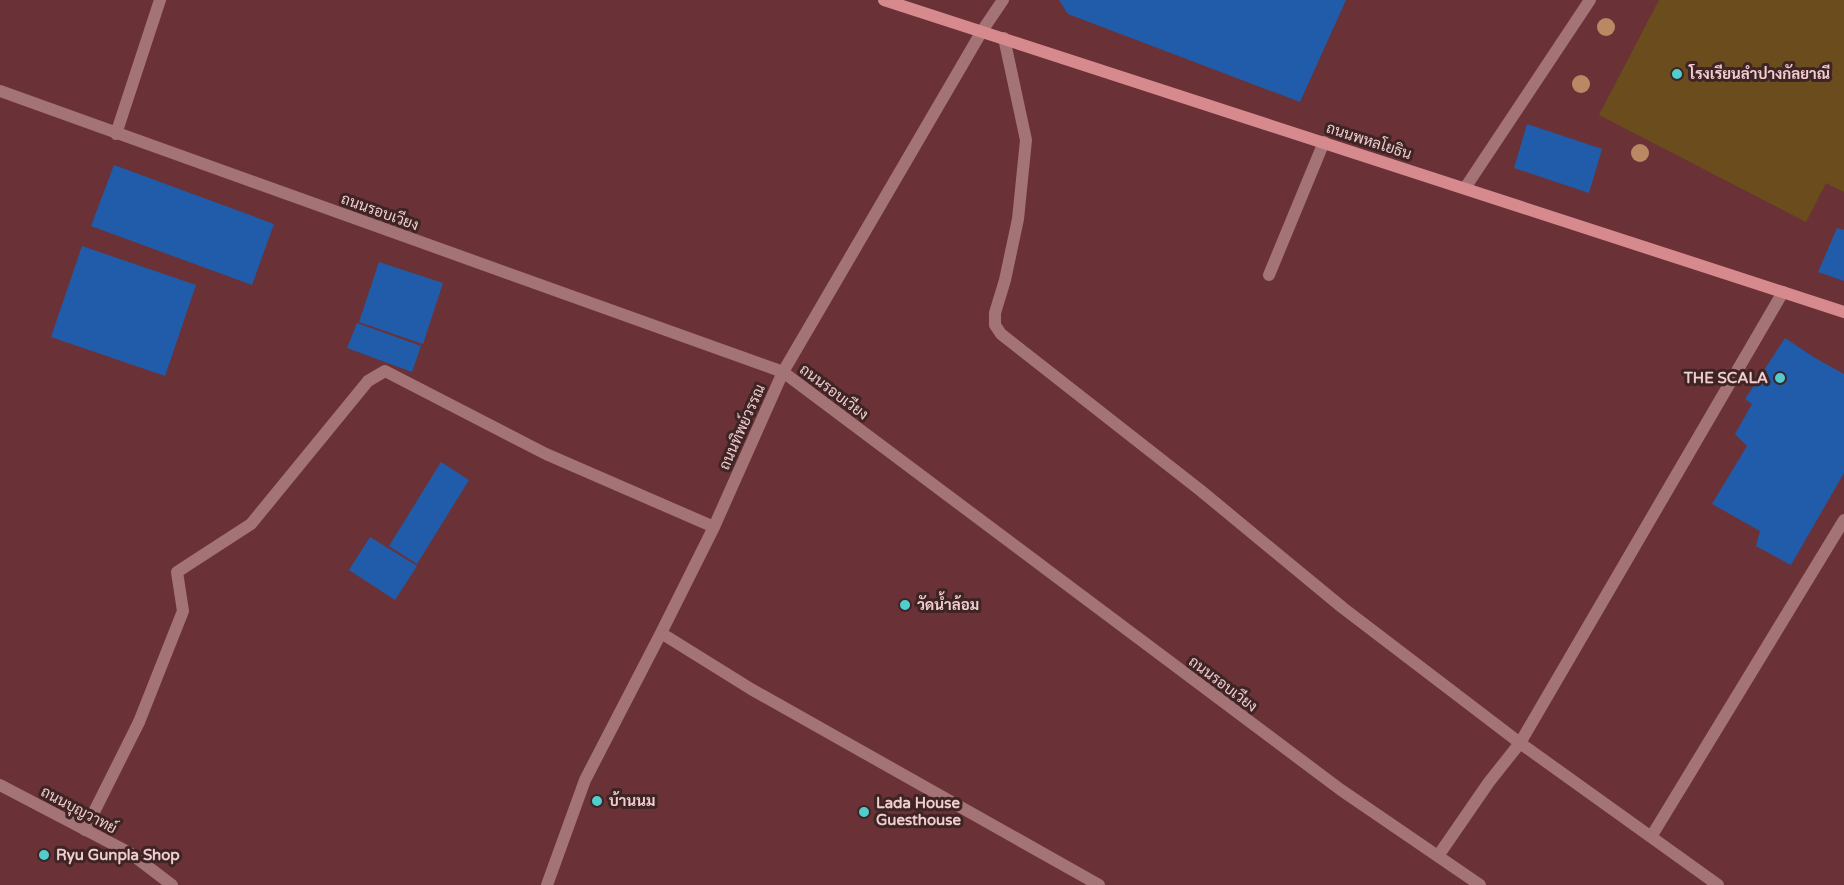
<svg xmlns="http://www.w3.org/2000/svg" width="1844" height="885" font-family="'Varela Round',Sarabun,sans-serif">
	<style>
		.green { fill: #6b4d1d }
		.building { fill: #205caa }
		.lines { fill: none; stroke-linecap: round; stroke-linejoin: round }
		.service { stroke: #a47375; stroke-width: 12 }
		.minor { stroke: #a47375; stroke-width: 12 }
		.tertiary { stroke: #a47375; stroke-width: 12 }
		.secondary { stroke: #d78a8e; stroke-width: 12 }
		.tree { fill: #bb8864 }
		.poi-dot { fill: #52cdce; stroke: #3e2425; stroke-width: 2 }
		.labels { text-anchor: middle; stroke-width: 6; stroke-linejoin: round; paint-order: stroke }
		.poi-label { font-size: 15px; font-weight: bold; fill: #f0cdce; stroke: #3e2425; text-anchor: start }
		.street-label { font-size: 15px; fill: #f0cdce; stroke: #3e2425 }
	</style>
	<rect width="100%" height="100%" fill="#6a3237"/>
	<path class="green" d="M1659,0H1844V192L1826,183L1806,222L1599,115Z"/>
	<path class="building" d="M1059,0H1346L1300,102L1068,14Z
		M1527,124L1602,149L1589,193L1514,168Z
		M114,165L274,224L252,285L91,226Z
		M1837,228L1844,230V281L1818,272Z
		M82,246L196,285L165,376L51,337Z
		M379,262L443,283L423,344L359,322Z
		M357,323L421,346L412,372L347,348Z
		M1785,338L1815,358L1844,374V473L1791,565L1756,546L1760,531L1712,504L1747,446L1735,434L1752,404L1745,399Z
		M441,462L469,480L417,564L389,546Z
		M370,537L417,566L395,600L349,570Z"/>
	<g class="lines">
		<path class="service" d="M85,830L139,722"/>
		<path class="minor" d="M1004,38L1026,140L1018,219L1005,280L995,313V325L1001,334L1200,490L1343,608L1520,743L1718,885
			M0,91L783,372L1341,790L1480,885
			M116,134L160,0
			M1465,188L1590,0
			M1269,275L1324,142
			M661,633L751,689L1099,885
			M139,722L183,611L177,572L251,524L368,381L385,371L546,454L714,527
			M0,785L130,853L172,885
			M1651,837L1844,520
			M1438,856L1489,782L1520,743L1783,292
			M547,885L585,780L661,633L714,527L783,372L982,31"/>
		<path class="tertiary" d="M982,31L1003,0"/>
		<path class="secondary" d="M884,0L1844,312"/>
	</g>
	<g class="tree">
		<circle cx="1606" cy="27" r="9"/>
		<circle cx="1581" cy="84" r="9"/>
		<circle cx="1640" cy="153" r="9"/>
	</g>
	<g class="poi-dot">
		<circle cx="1677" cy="74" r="6"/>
		<circle cx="1780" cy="378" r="6"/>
		<circle cx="905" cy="605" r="6"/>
		<circle cx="597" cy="801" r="6"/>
		<circle cx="864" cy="812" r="6"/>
		<circle cx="44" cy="855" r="6"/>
	</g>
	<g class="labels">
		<g class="poi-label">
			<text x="1689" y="79">โรงเรียนลำปางกัลยาณี</text>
			<text x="1768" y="383" text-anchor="end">THE SCALA</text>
			<text x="917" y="610">วัดน้ำล้อม</text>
			<text x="609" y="806">บ้านนม</text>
			<text x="876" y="808">Lada House<tspan x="876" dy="17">Guesthouse</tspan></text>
			<text x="56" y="860">Ryu Gunpla Shop</text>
		</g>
		<g class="street-label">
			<text transform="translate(1369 141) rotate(18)" y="5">ถนนพหลโยธิน</text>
			<text transform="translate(380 212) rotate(20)" y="5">ถนนรอบเวียง</text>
			<text transform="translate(834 392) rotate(37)" y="5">ถนนรอบเวียง</text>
			<text transform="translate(742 427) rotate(-66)" y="5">ถนนทิพย์วรรณ</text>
			<text transform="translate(1223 684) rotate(37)" y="5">ถนนรอบเวียง</text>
			<text transform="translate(79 810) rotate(28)" y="5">ถนนบุญวาทย์</text>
		</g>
	</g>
</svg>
